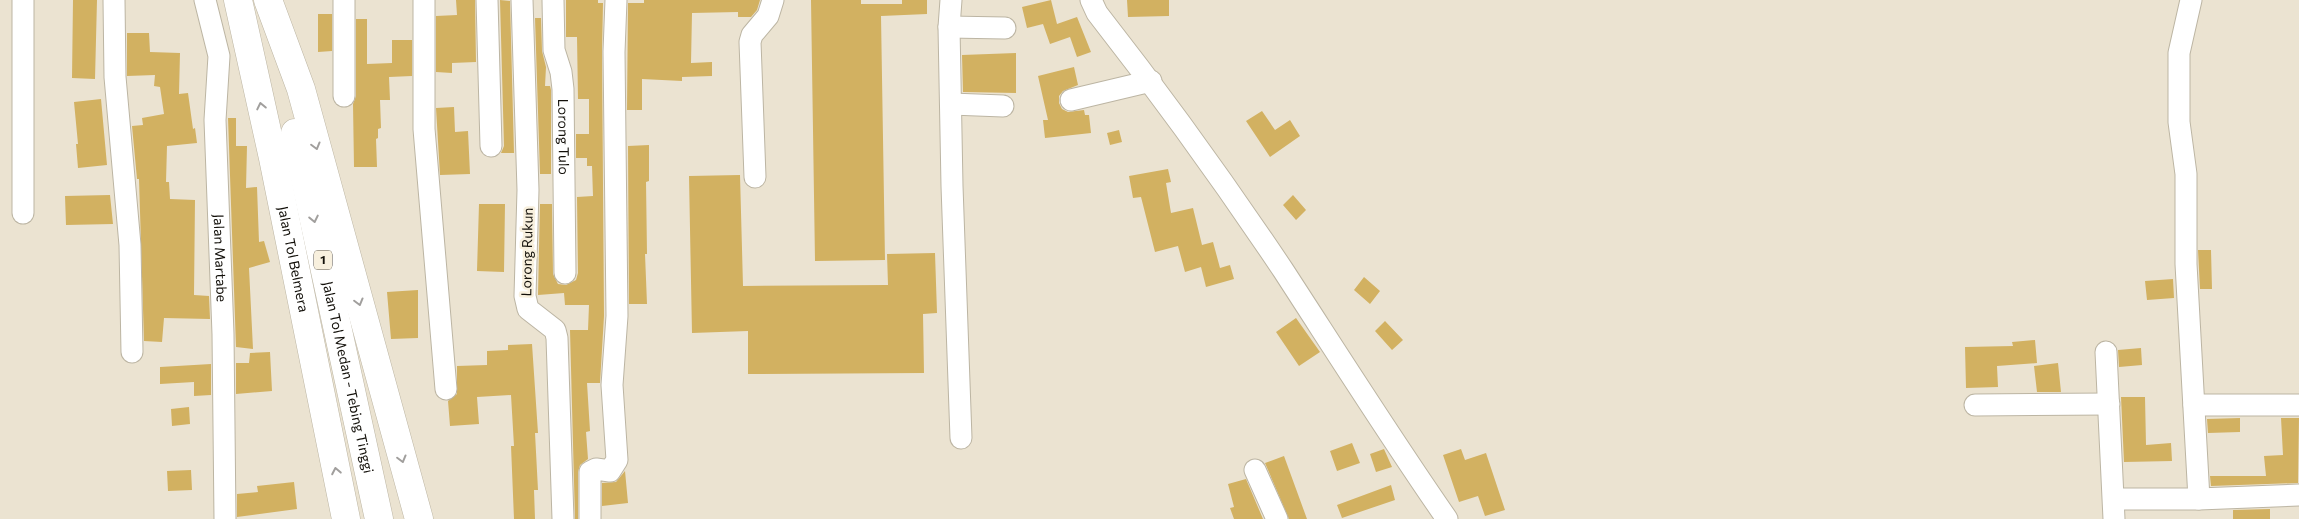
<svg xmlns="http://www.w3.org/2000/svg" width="2299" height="519" font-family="Commissioner,sans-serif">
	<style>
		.building { fill: #d2b161 }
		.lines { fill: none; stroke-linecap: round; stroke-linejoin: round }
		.minor-casing { stroke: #bcb5a3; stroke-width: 23 }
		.highway-casing { stroke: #bcb5a3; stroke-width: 29 }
		.minor { stroke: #fff; stroke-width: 21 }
		.highway { stroke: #fff; stroke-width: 28 }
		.oneway { stroke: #a19f9d }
		.labels { text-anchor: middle; stroke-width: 5; stroke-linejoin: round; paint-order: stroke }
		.shield { fill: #f8f0de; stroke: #58534a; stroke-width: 1 }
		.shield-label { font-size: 12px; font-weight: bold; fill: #13100a }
		.street-label { font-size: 14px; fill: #13100a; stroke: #f8f0de }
	</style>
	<rect width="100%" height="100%" fill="#ebe3d1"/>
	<path class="building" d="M73,0H97L95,79L72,78Z
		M456,0H475L476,62L452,63V73L436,72V16L457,15Z
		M500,0L510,1L514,153H501L504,146Z
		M566,0H598V3H603L602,52L604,316L600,383H587L590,431L586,432L588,459L580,465L578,472V519H575L570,330H588L589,305H565L564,293L538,295L540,204H552L553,274L558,284L566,285L576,280L578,273L577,197L593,196L592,166H587V158H576V134H589V99H578L577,37H566Z
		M644,0H760L757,10L751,17H738V12L692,13L691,63L712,62V76L682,77V81L642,79V110H627L628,3H644Z
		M811,0H861V4H902V0H927V14L881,16L885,260L815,261Z
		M1051,0L1057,24L1077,17L1091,52L1077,57L1070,37L1050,44L1043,24L1027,28L1022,7Z
		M1127,0H1169V16L1128,17Z
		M318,14H332V51L318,52Z
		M535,18H541L542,51L546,67L545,86H550L551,90V174H540Z
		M356,19H367V64L392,63V40H412V76L389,77L390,100H380L381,128L378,129V138L376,139L377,167H354L353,104L356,96Z
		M127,33H149L150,52L180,53L179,94L188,93L193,129L195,128L197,143L167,146L166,182H169L170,199L195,200L194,295L209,296L210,319L164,318L162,342L144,341L139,179H137L132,126L143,125L142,118L164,114L160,87L154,86L155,75L127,76Z
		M1016,53V93L963,92L962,55Z
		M1074,67L1078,85L1063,91L1059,96V103L1062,109L1068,112L1084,110L1085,115H1089L1091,133L1045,138L1043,120H1048L1038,76Z
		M101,99L107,165L78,168L76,144H78L74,102Z
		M454,107L455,132L468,131L470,174L440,175L436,108Z
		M1262,111L1275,130L1290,120L1300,136L1270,157L1246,121Z
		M228,118H236V146H247L246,188L257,187L259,242L264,241L270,262L249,268L253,349L236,347Z
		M1119,130L1122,142L1110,145L1107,133Z
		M649,145V181L646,182L647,254H645L647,304H629L628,146Z
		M1168,169L1171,182L1166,183L1171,213L1193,208L1202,245L1213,242L1220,268L1230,265L1234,279L1206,287L1201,267L1185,272L1178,246L1155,252L1141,197L1133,198L1129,176Z
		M740,175L743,286L888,285L887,254L935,253L937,313L923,314L924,373L748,374V331L692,333L689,176Z
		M110,195L113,224L66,225L65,196Z
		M1293,195L1306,210L1296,220L1283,205Z
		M479,204H505L504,272L477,271Z
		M2198,250H2211L2212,289H2200Z
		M1364,277L1380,291L1370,304L1354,290Z
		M2173,279L2174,298L2147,300L2145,281Z
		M418,290V338L391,339L387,292Z
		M1296,318L1320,352L1299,366L1276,332Z
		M1385,321L1403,340L1392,350L1375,331Z
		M2035,340L2037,363L1997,366L1998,387L1966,388L1965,347L2013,346L2012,342Z
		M532,344L538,433H535L538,490H534L535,519H514L511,446H514L511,395L477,397L479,424L450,426L448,401L457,394V366L487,365V351L508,350V345Z
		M2141,348L2142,365L2119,367L2118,350Z
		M270,352L272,391L236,394V363H249L250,353Z
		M2058,363L2061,392H2037L2034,366Z
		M211,364V395L194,396V382L160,384V367Z
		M2121,397H2145L2146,445L2171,443L2172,461L2124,462Z
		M189,407L190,424L172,426L171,409Z
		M2240,418V432L2208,433L2207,419Z
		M2281,418H2299L2298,483L2211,486L2210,476H2266L2264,456L2283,455Z
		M1352,443L1360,463L1337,471L1330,451Z
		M1384,449L1392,467L1376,472L1370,454Z
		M1461,449L1465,460L1486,453L1505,510L1485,516L1478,496L1459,502L1443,455Z
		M1284,456L1307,519H1289L1265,463Z
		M191,470L192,490L168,491L167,471Z
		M625,471L628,503L602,506V483L616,482Z
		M1246,479L1263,519H1234L1230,508L1234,507L1228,484Z
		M294,482L297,509L237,517V494L258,492L257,486Z
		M1391,485L1395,500L1342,518L1337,505Z
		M2270,509V519H2233V510Z"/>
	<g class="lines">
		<g class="minor-casing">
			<g id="minor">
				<path d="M23,0V213"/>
				<path d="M114,0L115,77L130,245L132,352"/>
				<path id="s1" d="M205,0L219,56L215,120L223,334L225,519"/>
				<path d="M424,0V129L446,389"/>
				<path d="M487,0L491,146"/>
				<path d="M522,0L528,190L525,296L528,309L555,330L557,338L563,519"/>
				<path id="s2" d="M553,0L554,50L561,72L563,89L565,273"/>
				<path d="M951,0L949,27L952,186L961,438"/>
				<path d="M1091,0L1097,13C1162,96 1224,182 1283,270C1337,353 1390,437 1447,519"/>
				<path d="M2191,0L2179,53V122L2186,174V264L2199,499L2299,495"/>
				<path d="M949,27L1005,28"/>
				<path d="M344,96V0"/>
				<path d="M1071,100L1151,81"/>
				<path d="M951,104L1003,106"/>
				<path d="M755,177L750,42L752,35L768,16L773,0"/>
				<path d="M2106,352L2114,519"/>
				<path d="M1975,405L2109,404"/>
				<path d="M2194,405H2299"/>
				<path d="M1255,470L1277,519"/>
				<path d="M2114,499H2199"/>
				<path d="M590,519V472L596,469L610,471L617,460L612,385L617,316L614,52L616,0"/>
			</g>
		</g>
		<g class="highway-casing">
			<g id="highway">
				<path id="s3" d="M238,0L273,158L346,519"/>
				<path d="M268,0L301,89L419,519"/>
				<path id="s4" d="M295,133L379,519"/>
			</g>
		</g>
		<use href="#minor" class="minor"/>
		<use href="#highway" class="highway"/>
	</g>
	<defs><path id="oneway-chevron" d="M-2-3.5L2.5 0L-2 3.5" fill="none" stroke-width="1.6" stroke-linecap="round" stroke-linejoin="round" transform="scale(1.25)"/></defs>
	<g class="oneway">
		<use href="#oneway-chevron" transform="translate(261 106) rotate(-102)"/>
		<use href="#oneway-chevron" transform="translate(316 146) rotate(75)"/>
		<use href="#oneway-chevron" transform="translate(314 219) rotate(78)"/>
		<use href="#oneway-chevron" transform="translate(359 302) rotate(75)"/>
		<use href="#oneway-chevron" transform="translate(402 459) rotate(75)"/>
		<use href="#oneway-chevron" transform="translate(336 471) rotate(-101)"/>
	</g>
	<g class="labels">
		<rect class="shield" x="314" y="250.5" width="18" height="19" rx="4"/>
		<g class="shield-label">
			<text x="323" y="264">1</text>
		</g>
		<g class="street-label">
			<text dy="5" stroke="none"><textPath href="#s2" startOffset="138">Lorong Tulo</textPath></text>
			<text transform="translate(527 252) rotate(-89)" y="5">Lorong Rukun</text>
			<text dy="5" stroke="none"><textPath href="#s1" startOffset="260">Jalan Martabe</textPath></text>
			<text dy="5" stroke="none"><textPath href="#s3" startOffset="265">Jalan Tol Belmera</textPath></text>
			<text dy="5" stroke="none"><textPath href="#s4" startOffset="250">Jalan Tol Medan - Tebing Tinggi</textPath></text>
		</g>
	</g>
</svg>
